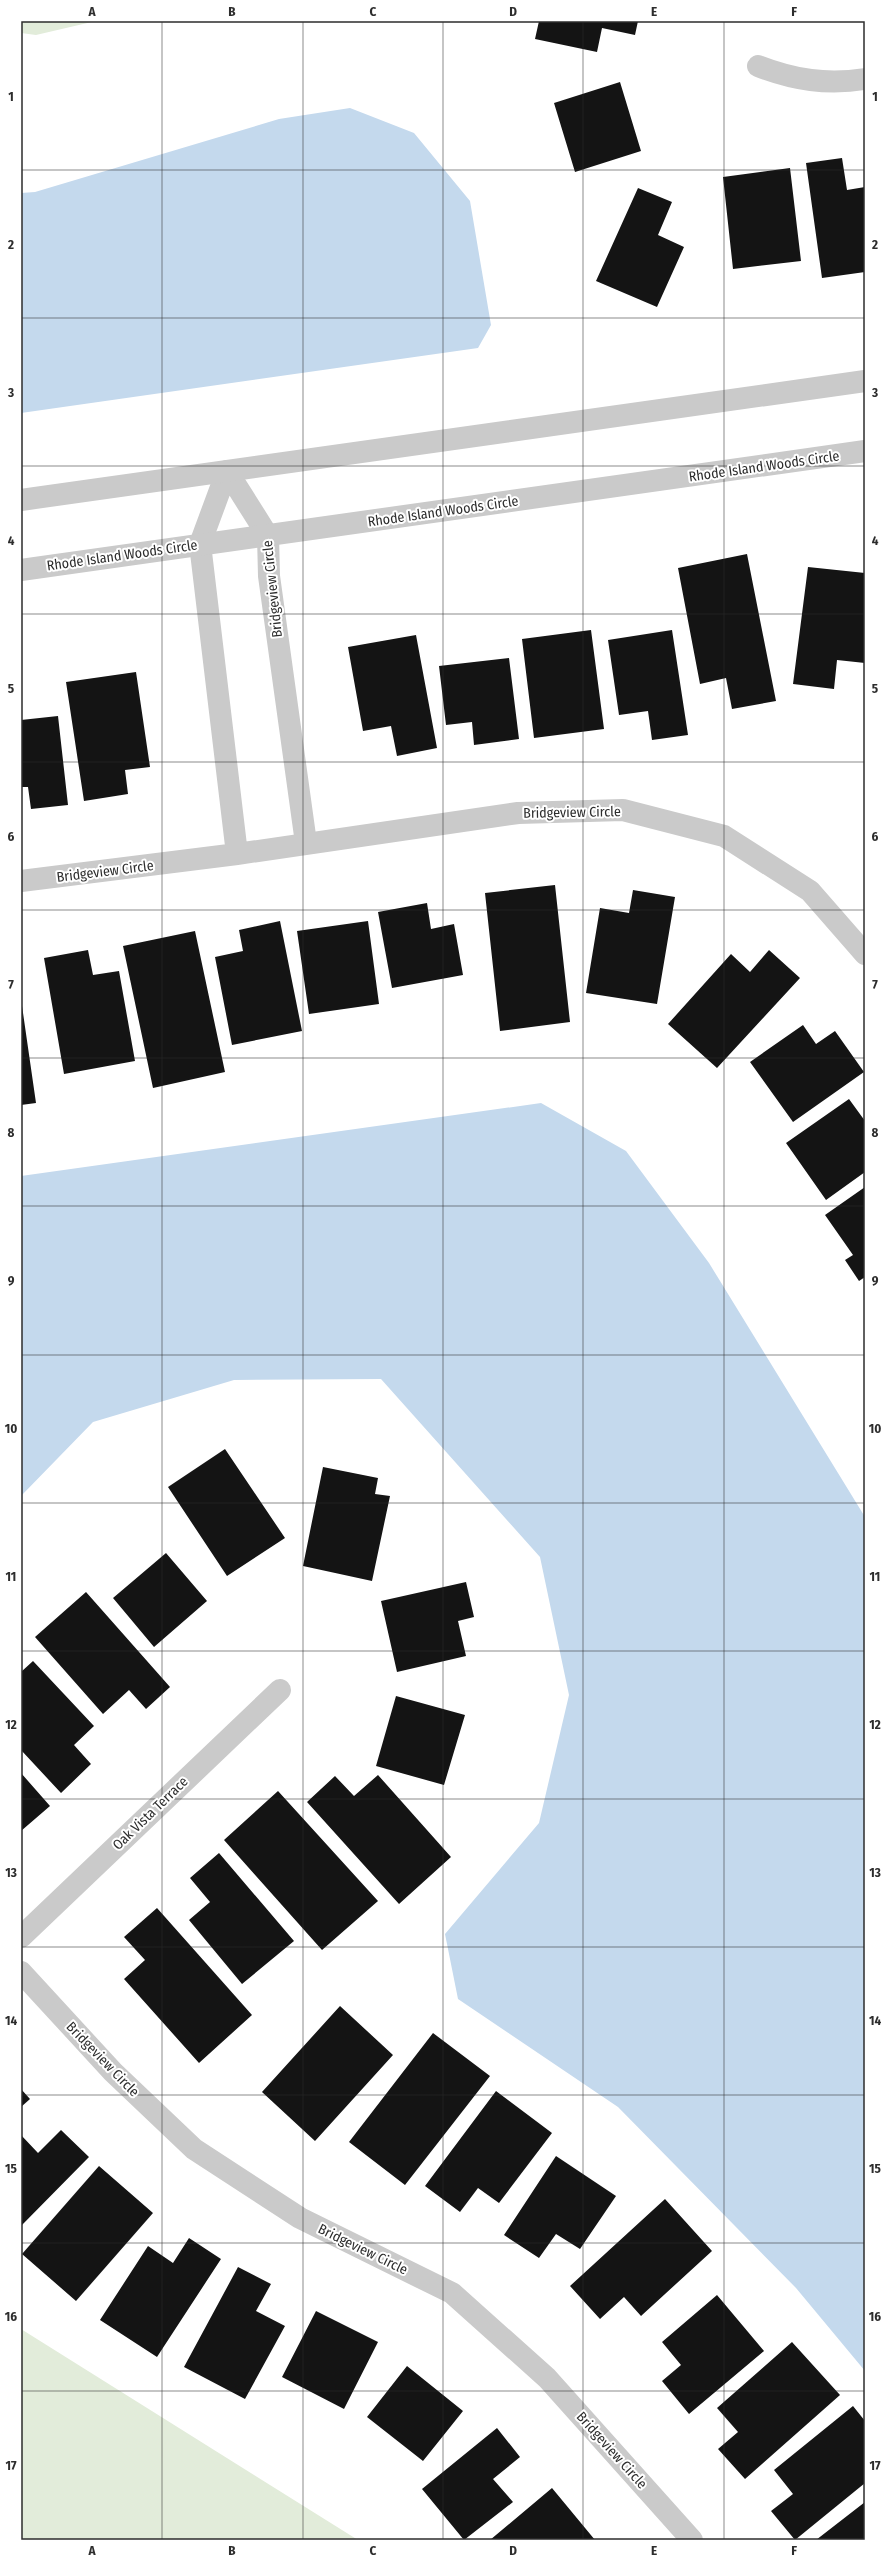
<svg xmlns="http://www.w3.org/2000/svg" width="886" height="2561" font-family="'Fira Sans Condensed',sans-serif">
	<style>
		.green { fill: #e2ecda }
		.water { fill: #c4d9ed }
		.building { fill: #141414 }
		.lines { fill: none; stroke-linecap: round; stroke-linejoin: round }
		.minor { stroke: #cacaca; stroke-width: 22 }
		.tertiary { stroke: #cacaca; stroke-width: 22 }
		.grid { fill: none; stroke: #2d2d2d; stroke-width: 1; stroke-opacity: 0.55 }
		.labels { text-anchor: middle; stroke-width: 4; stroke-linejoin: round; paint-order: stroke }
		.street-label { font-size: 14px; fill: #2d2d2d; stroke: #fff }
		.neatline { fill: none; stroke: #2d2d2d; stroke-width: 1.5 }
		.grid-label { font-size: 13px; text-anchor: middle; font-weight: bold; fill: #2d2d2d }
	</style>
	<rect width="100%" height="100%" fill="#fff"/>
	<path class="green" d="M21,21H96L36,35L21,33Z
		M21,2329L358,2540H21Z"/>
	<path class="water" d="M350,108L414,133L470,201L491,325L478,348L21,413V193L35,192L279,119Z
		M541,1103L626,1151L709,1263L865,1517V2371L796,2288L618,2107L458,1999L445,1934L539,1823L569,1695L540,1557L381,1379L234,1380L93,1422L21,1496V1176Z"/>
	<path class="building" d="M539,21H638L635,35L602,28L597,52L535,39Z
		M620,82L641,151L575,172L554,103Z
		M842,158L847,190L865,187V272L822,278L806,163Z
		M790,168L801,261L733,269L723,177Z
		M638,188L672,202L658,235L684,247L657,307L596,281Z
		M747,554L776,701L732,709L726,678L700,684L678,568Z
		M808,567L865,573V663L837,660L834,689L793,684Z
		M591,630L604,729L534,738L522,639Z
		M672,630L688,735L652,740L648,711L619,715L608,640Z
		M416,635L437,748L397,756L391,726L363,731L348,647Z
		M509,658L519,739L474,745L472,722L446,725L439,666Z
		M136,672L150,767L125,770L128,794L84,801L66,682Z
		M58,716L68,805L31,809L28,787H21V720Z
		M555,885L570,1022L500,1031L485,893Z
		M633,890L675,897L657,1004L586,993L600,908L629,913Z
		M427,903L431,929L454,924L463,975L392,988L378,912Z
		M280,921L302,1031L232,1045L215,957L243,951L239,930Z
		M368,921L379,1004L309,1014L297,931Z
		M195,931L225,1072L153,1088L123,946Z
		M88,950L93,975L119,971L135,1061L64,1074L44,958Z
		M769,950L800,978L717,1068L668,1024L731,954L750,972Z
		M21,999L36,1103L21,1105Z
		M803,1025L816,1044L835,1031L864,1072L793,1122L750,1062Z
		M849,1099L865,1121V1172L826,1200L786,1143Z
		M865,1187V1277L859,1281L845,1260L853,1255L825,1215Z
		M225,1449L285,1538L227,1576L168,1487Z
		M323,1467L378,1478L375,1494L390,1496L372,1581L303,1566Z
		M166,1553L207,1601L154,1647L113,1598Z
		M466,1582L474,1617L458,1621L466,1656L397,1672L381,1601Z
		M86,1592L170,1687L146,1709L129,1690L103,1714L35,1637Z
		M33,1661L94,1726L74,1745L91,1764L61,1793L21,1750V1672Z
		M396,1696L465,1715L444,1785L376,1766Z
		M21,1773L50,1806L21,1831Z
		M378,1775L451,1857L399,1904L307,1802L335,1776L354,1796Z
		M278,1791L378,1901L322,1950L224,1840Z
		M219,1853L294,1941L242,1984L189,1920L210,1902L190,1878Z
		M157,1908L252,2015L199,2063L124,1979L145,1960L124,1937Z
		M340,2006L393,2055L315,2141L262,2092Z
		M433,2033L490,2076L405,2185L349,2142Z
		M21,2089L30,2099L21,2107Z
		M496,2091L552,2133L499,2203L478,2188L460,2212L425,2186Z
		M61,2130L89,2157L21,2226V2135L38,2153Z
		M556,2156L616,2196L580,2249L556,2234L539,2258L504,2235Z
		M99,2166L153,2213L76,2301L22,2254Z
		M665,2199L712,2251L641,2316L624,2297L600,2319L570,2286Z
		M189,2238L221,2259L157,2357L100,2320L148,2246L173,2263Z
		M238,2267L271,2284L256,2311L285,2326L245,2399L184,2367Z
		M717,2295L764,2351L689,2414L662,2381L681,2365L662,2342Z
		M316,2311L378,2342L344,2409L282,2377Z
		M792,2342L840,2395L745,2479L718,2449L738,2432L717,2408Z
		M407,2366L463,2411L423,2461L367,2417Z
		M853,2406L865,2421V2483L795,2540L771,2511L793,2494L774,2470Z
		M497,2428L520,2457L493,2479L513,2502L464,2540L422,2489Z
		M552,2488L595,2540H490Z
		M865,2502V2540H816Z"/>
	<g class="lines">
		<path class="minor" d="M758,66C794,80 827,85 865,79
			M227,471L200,544L237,854
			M227,471L268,536L269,576L306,843
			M21,881L237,854L518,813L623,810L724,836L810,891L865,954
			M21,1937L280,1690
			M21,1972L113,2072L194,2149L300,2218L452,2293L547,2378L692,2540"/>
		<path class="tertiary" d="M21,500L865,381
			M21,570L865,451"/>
	</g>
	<path class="grid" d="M162,21V2540M303,21V2540M443,21V2540M583,21V2540M724,21V2540M21,170H865M21,318H865M21,466H865M21,614H865M21,762H865M21,910H865M21,1058H865M21,1206H865M21,1355H865M21,1503H865M21,1651H865M21,1799H865M21,1947H865M21,2095H865M21,2243H865M21,2391H865"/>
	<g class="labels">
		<g class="street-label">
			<text transform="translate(764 466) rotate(-8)" y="5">Rhode Island Woods Circle</text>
			<text transform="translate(443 511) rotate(-8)" y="5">Rhode Island Woods Circle</text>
			<text transform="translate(122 555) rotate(-8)" y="5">Rhode Island Woods Circle</text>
			<text transform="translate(272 589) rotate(-96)" y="5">Bridgeview Circle</text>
			<text transform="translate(572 812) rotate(-1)" y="5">Bridgeview Circle</text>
			<text transform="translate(105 871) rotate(-7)" y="5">Bridgeview Circle</text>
			<text transform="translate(150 1813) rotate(-44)" y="5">Oak Vista Terrace</text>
			<text transform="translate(103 2059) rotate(46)" y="5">Bridgeview Circle</text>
			<text transform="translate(363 2249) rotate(26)" y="5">Bridgeview Circle</text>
			<text transform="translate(612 2450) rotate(48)" y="5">Bridgeview Circle</text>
		</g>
	</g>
	<rect width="886" height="2561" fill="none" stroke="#ffffff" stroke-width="44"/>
	<rect x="22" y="22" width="842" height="2517" class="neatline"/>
	<g class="grid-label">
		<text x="92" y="16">A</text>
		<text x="232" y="16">B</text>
		<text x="373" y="16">C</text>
		<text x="513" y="16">D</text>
		<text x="654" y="16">E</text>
		<text x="794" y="16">F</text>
		<text x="11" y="101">1</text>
		<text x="875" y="101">1</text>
		<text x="11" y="249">2</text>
		<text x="875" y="249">2</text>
		<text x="11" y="397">3</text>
		<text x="875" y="397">3</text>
		<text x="11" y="545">4</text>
		<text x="875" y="545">4</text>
		<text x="11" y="693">5</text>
		<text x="875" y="693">5</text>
		<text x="11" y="841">6</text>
		<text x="875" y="841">6</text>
		<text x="11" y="989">7</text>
		<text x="875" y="989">7</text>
		<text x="11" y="1137">8</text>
		<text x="875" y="1137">8</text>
		<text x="11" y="1285">9</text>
		<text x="875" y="1285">9</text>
		<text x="11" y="1433">10</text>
		<text x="875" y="1433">10</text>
		<text x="11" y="1581">11</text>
		<text x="875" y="1581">11</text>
		<text x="11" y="1729">12</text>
		<text x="875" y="1729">12</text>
		<text x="11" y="1877">13</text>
		<text x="875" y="1877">13</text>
		<text x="11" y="2025">14</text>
		<text x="875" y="2025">14</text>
		<text x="11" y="2173">15</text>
		<text x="875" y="2173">15</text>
		<text x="11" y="2321">16</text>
		<text x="875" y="2321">16</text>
		<text x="11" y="2470">17</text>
		<text x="875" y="2470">17</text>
		<text x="92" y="2555">A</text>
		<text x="232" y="2555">B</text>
		<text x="373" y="2555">C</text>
		<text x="513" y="2555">D</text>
		<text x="654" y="2555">E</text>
		<text x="794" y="2555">F</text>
	</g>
</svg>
